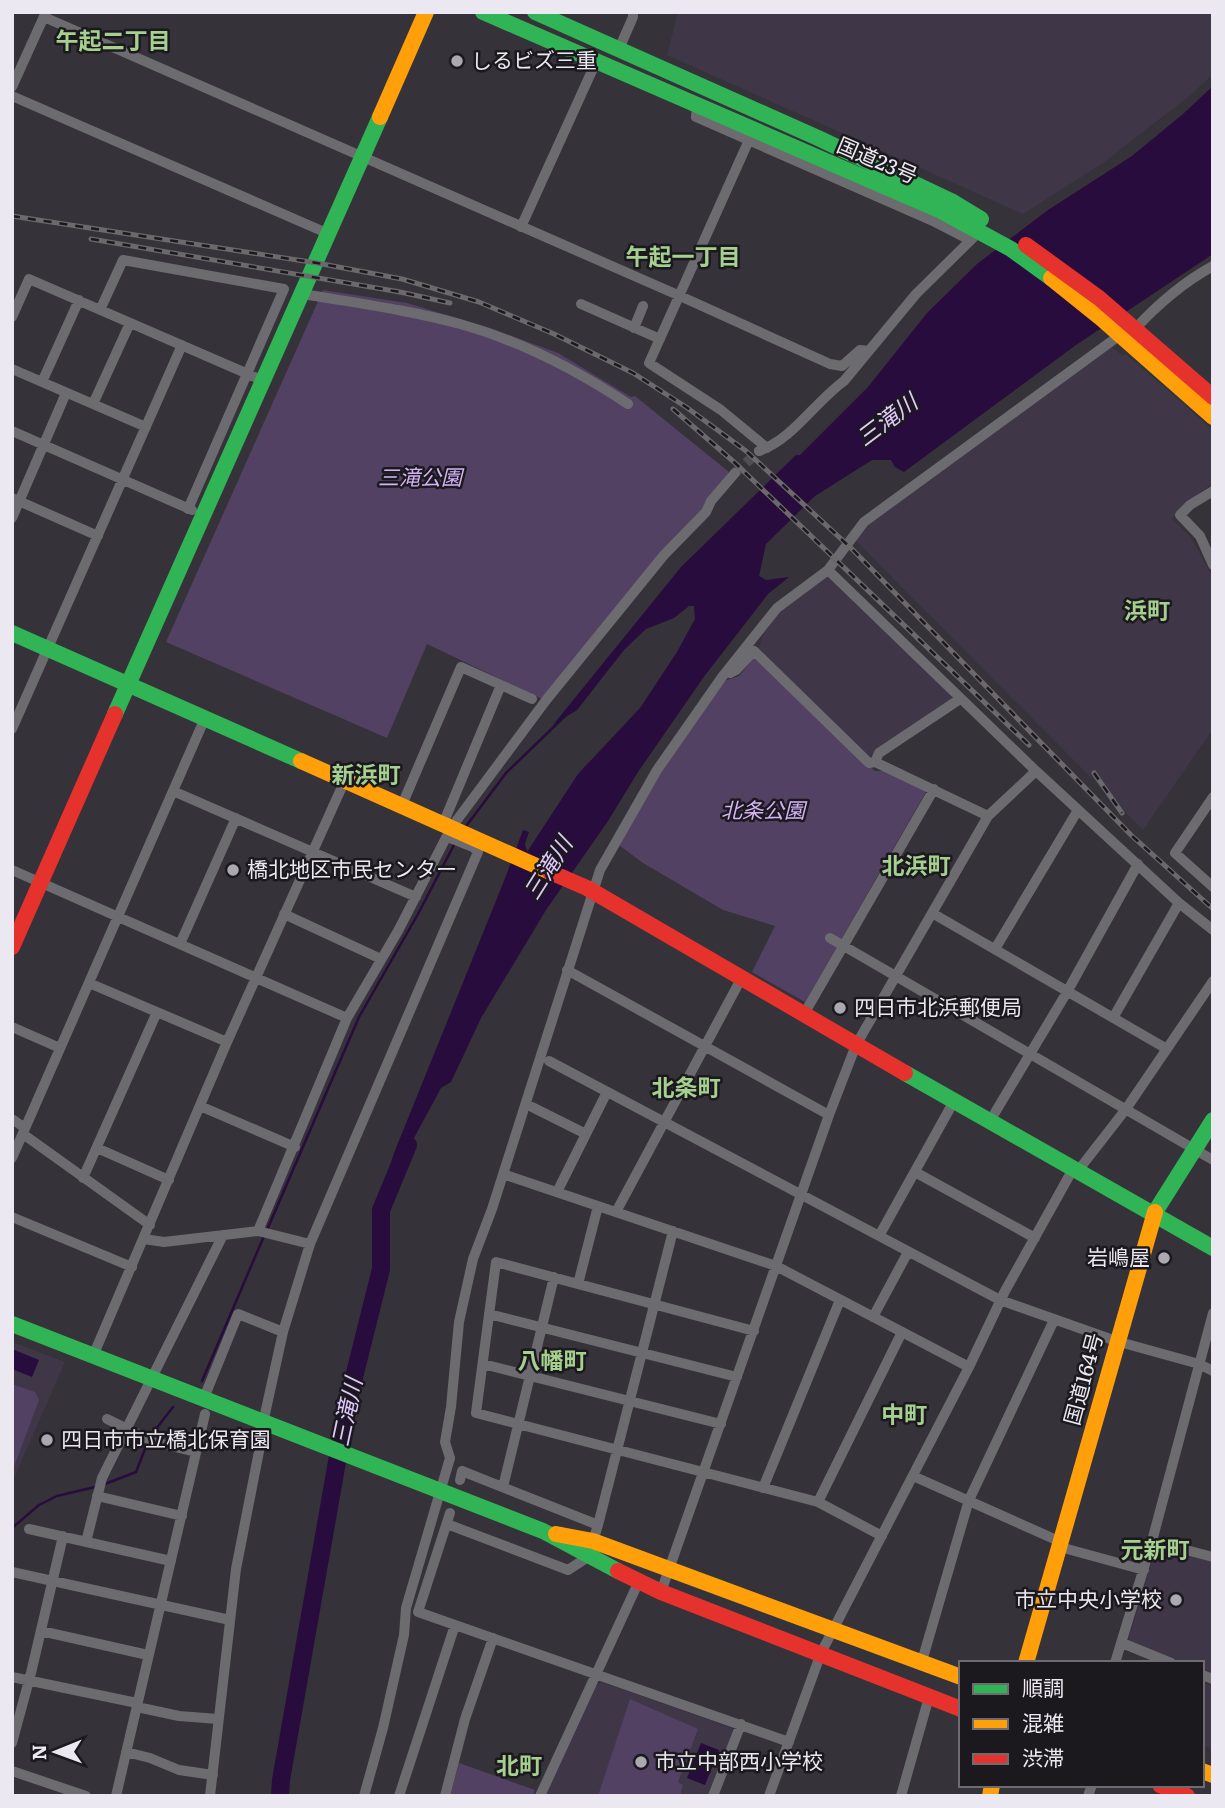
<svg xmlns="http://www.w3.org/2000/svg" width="1225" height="1808" font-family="Literata,'Noto Sans JP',serif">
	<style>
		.built { fill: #3f3648 }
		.green { fill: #524163 }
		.water { fill: #280c3d }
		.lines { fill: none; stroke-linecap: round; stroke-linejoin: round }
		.stream { stroke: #280c3d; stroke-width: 2.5 }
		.river { stroke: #280c3d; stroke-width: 18 }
		.street-tunnel { stroke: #504d55; stroke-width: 10; stroke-dasharray: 10 5; stroke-linecap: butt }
		.street { stroke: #6c6b6f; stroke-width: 10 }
		.fast { stroke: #30b455; stroke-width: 16 }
		.slow { stroke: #ff9f0a; stroke-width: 16 }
		.jam { stroke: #e5322d; stroke-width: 16 }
		.rail-casing { stroke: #6b696c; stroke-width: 5 }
		.rail { stroke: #1b181e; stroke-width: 2.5; stroke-dasharray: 8; stroke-linecap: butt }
		.poi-dot { fill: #aca8b1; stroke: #1b181e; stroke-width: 2.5 }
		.labels { text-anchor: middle; stroke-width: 5; stroke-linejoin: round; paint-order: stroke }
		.poi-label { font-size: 21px; fill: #ece8f1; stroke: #1b181e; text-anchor: start }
		.street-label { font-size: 21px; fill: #ece8f1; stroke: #1b181e }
		.park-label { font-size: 21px; font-style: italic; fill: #d3b2f6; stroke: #1b181e }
		.neighbourhood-label { font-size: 23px; font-weight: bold; fill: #a5d08f; stroke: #1b181e }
		.water-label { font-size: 23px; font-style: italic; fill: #e0c8fc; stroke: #1b181e }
	</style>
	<rect width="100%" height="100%" fill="#353239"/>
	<path class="built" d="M678,12H1213V74L1193,93L1103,163L1023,214L667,55Z
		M1112,347L1123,356L1126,354L1213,430V483L1180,508L1172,519L1190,536L1213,577V729L1143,830L855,540L865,525Z
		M826,575L951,695L952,700L869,757L758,649L765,631L783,607Z
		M12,1342L65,1362L12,1483Z
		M1156,1547L1213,1562V1674L1202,1670V1663H1184L1131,1642L1129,1638Z
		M601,1682L732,1728L734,1733L710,1796H543L596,1685Z
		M1202,1682L1213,1686V1749L1202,1745Z"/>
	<path class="green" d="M323,290L407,303L496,330L558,353L631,397L635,396L729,472L702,511L542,699L427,644L387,738L166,642Z
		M754,658L875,771H886L927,790L805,1002L752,972L775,926L723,910L643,863L619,845L658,776L724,681L739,676Z
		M12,1384L35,1392L39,1400L12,1472Z
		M630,1699L698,1729L678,1782L683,1785L680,1796H598Z
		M459,1763L535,1790L533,1796H450Z"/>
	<path class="water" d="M1213,86V254L1076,345L904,472L895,467L891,460H872L815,496L766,544L759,576L766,580L789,577L768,594L703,678L638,772L608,821L546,910L481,1018L451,1082L441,1088L380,1201L394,1153L504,881L523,830L529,832L525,844L527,852L578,774L640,708L677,652L695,619L694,606H689L674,618L646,629L624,650L577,710L553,725L681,567L796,455H800L868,387L927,313L977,264L1048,210L1132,156L1183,114Z
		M12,1349L39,1360L32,1377L12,1369Z
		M701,1743L719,1750L705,1785L687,1778Z"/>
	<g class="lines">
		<path class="stream" d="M464,829L506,773L564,717
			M267,1230L359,1017L418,914L455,843
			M202,1381L264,1236
			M149,1438L173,1407
			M105,1484L136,1472L147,1444
			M12,1528L39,1505L57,1496L95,1487"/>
		<path class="river" d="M280,1796L281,1780L347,1405L381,1269V1210L408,1145"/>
		<path class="street-tunnel" d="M735,473L759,451"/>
		<path class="street" d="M44,17L680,296L830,364L842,366L860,350L869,351
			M619,49L633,17V12
			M12,87L46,12
			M12,96L329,234
			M697,105L696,117L935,222L970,240
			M749,140L649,363L721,410L767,448
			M521,227L596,62
			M303,294C355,303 409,310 460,324C521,341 575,369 628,404
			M581,304L660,339
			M100,310L123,260L284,289L188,509
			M12,317L29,279L264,381
			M634,328L643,306
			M1135,329C1157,305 1184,282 1213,266
			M12,369L146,427
			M42,382L79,300
			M93,404L130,323
			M12,431L192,510
			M759,451C793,439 814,403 844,381L916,294L980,231
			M1213,491L1190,505L1180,515L1200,536L1213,565
			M12,498L98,536
			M12,518L66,393
			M828,570L1036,771L1179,903L1213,930
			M730,673L736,670L754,651L869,763L875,762
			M501,685L532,699
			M960,699L879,753L875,762L988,816
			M12,729L182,345
			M173,791L416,897
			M1213,797L1175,853L1213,887
			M402,805L461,667L501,685L443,824
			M12,870L347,1018
			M932,913L1167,1049
			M284,914L381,959
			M830,938L1213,1160
			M180,944L236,818
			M995,949L1078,810
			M567,970L829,1115
			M89,983L227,1042
			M804,1014L934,789
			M1113,1018L1179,903
			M12,1027L60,1048
			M549,1061L1000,1300L1116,1341L1199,1364L1213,1371
			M200,1106L295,1147
			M532,1107L586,1134
			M12,1119L25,1128
			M990,1121L1067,992L1138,864
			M23,1134L150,1225
			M97,1148L169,1180
			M12,1158L205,718
			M915,1172L1035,1238
			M1077,1172L1126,1109L1213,981
			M503,1174L776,1266L969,1367
			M83,1178L157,1012
			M557,1192L607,1092
			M616,1212L741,979
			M12,1217L132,1267
			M258,1231L310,1244
			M879,1236L954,1101
			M144,1239L164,1242L258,1231L347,1018L398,931L451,828L547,699L664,555L706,512L711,501L735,473
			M578,1284L598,1206
			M489,1314L737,1377
			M873,1317L908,1252
			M754,1331L496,1262L476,1413L818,1502L882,1536
			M93,1356L227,1042L345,780
			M483,1364L721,1424
			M206,1393L238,1314L283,1332
			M107,1419L154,1442L196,1452
			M913,1476L1061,1542
			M460,1480L462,1471L598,1525
			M503,1487L554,1277
			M763,1488L840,1300
			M97,1496L182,1516
			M818,1502L902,1332
			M450,1513L418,1612L789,1742
			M447,1524L568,1570L588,1557L598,1525L673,1231
			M29,1529L171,1561
			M1152,1541L1213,1557
			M86,1542L102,1478L223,1235
			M1060,1547L1144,1570
			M12,1572L230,1620
			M661,1592L829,1115L856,1045L988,816L1036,771
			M41,1631L148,1655
			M1122,1643L1171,1663
			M922,1661L969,1500L1054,1320
			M1115,1663L1152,1541L1213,1313
			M1202,1675L1213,1679
			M12,1677L137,1703
			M137,1707L179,1716L218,1719
			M12,1743L31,1673L63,1536
			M126,1752L150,1758L179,1770L213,1775
			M12,1771L86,1796
			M116,1796L205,1414
			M210,1796L236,1569L262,1436L263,1423L283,1332L310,1244L478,852L473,847L448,837
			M364,1796L383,1728L404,1635L406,1608L450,1458L445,1442L451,1407L459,1322L473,1259L492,1209L600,870L657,770L722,677L777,608L828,570L864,522L1120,335
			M399,1796L455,1625
			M445,1796L465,1719L493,1638
			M540,1796L639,1581
			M713,1796L741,1724
			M769,1796L821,1653L969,1367L1005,1291L1073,1169
			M901,1796L929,1697
			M1088,1796L1092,1785"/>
		<path class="fast" d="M483,12L941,211L1011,249L1051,278
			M535,12L818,138L953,202L981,219
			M12,633L301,761
			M115,714L380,117
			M905,1073L1213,1248
			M1155,1212L1213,1120
			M12,1324L543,1531L618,1571"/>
		<path class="slow" d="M380,117L426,12
			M1051,278L1102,319L1213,417
			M301,761L550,872
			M556,1534L593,1541L961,1677
			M1026,1663L1155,1212
			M1202,1771L1213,1775
			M990,1796L992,1785"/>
		<path class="jam" d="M1026,245L1099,298L1213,397
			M550,872L587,888L905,1073
			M12,947L115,714
			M618,1571L661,1592L961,1709
			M1160,1785L1187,1796"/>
		<g class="rail-casing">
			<path id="rail" d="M12,216L317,263L402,279L479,302L554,334L633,373L686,407L746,451L853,550L1131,835L1213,909
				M91,239L400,292L450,303
				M673,409L734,462L1029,745
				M1094,773L1122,813"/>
		</g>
		<use href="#rail" class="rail"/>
	</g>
	<g class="poi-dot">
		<circle cx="457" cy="61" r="7"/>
		<circle cx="233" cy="870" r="7"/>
		<circle cx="840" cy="1008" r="7"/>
		<circle cx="1164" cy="1258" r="7"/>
		<circle cx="47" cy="1440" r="7"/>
		<circle cx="1176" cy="1600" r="7"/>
		<circle cx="641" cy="1762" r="7"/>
	</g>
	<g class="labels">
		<g class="poi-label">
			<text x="471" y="68">しるビズ三重</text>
			<text x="247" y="877">橋北地区市民センター</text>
			<text x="854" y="1015">四日市北浜郵便局</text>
			<text x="1150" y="1265" text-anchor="end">岩嶋屋</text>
			<text x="61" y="1447">四日市市立橋北保育園</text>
			<text x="1162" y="1607" text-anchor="end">市立中央小学校</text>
			<text x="655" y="1769">市立中部西小学校</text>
		</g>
		<g class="street-label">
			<text transform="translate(877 161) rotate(23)" y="7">国道23号</text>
			<text transform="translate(1084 1379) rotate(-75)" y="7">国道164号</text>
		</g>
		<g class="park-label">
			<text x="420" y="485">三滝公園</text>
			<text x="763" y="818">北条公園</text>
		</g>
		<g class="neighbourhood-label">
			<text x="113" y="49">午起二丁目</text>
			<text x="683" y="265">午起一丁目</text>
			<text x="1147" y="619">浜町</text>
			<text x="366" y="783">新浜町</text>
			<text x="916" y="874">北浜町</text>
			<text x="686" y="1096">北条町</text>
			<text x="552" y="1369">八幡町</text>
			<text x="904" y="1423">中町</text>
			<text x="1155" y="1558">元新町</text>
			<text x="519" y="1774">北町</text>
		</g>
		<g class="water-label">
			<text transform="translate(887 420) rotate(-37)" y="8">三滝川</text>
			<text transform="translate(548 868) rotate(-58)" y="8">三滝川</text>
			<text transform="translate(347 1412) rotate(-78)" y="8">三滝川</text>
		</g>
	</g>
	<rect width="1225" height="1808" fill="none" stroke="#ece8f1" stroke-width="28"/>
	<rect x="959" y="1661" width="245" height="126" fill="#1b181e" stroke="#6f6b72" stroke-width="2"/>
	<rect x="973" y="1684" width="35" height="10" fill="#30b455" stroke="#6f6b72" stroke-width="2"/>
	<text x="1022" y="1696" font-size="21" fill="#ece8f1">順調</text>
	<rect x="973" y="1719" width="35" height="10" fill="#ff9f0a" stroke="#6f6b72" stroke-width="2"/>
	<text x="1022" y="1731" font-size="21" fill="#ece8f1">混雑</text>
	<rect x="973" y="1754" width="35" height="10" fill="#e5322d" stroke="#6f6b72" stroke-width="2"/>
	<text x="1022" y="1766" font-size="21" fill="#ece8f1">渋滞</text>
	<g transform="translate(56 1752) rotate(269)" stroke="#1b181e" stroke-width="5" paint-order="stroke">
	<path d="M0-5L12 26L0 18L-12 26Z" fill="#ece8f1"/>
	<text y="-10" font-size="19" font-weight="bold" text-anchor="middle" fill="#ece8f1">N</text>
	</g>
</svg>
